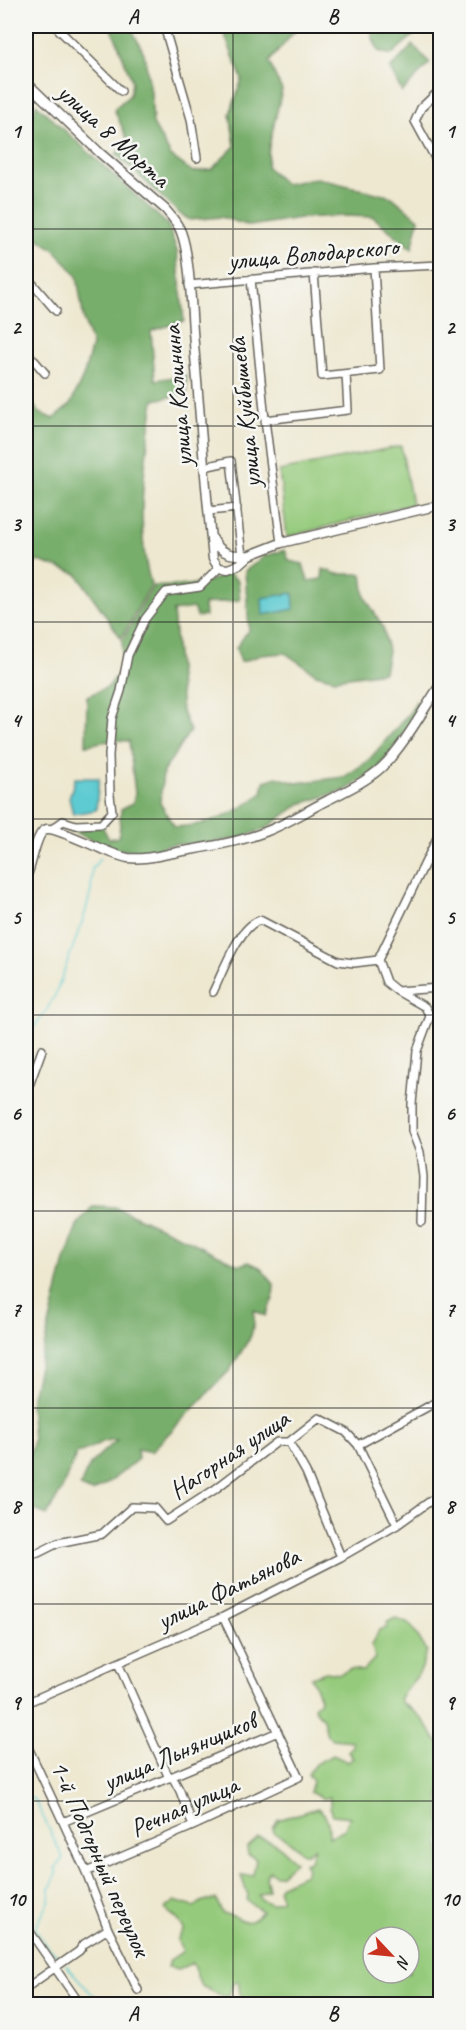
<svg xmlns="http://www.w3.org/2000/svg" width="466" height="2030" font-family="Caveat,sans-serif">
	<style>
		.green { fill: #95ca7c; stroke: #58734c; stroke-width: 1.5; fill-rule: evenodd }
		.forest { fill: #78ae6c; stroke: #4a6544; stroke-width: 1.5 }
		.water { fill: #5dcbd1; stroke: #3c7476; stroke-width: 1.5 }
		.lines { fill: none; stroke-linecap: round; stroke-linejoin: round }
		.stream { stroke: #5dcbd1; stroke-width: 1.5 }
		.minor-casing { stroke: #66635b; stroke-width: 10 }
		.major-casing { stroke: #66635b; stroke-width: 11 }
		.minor { stroke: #fff; stroke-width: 7 }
		.major { stroke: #fff; stroke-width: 8 }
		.grid { fill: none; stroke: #1c1c1c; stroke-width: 1.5; stroke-opacity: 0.55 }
		.labels { text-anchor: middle; stroke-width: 5; stroke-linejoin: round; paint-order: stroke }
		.street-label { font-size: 26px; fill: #1c1c1c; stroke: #f6f6f2 }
		.neatline { fill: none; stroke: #1c1c1c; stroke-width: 2 }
		.grid-label { font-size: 20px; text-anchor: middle; font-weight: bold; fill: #1c1c1c }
	</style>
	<rect width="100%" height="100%" fill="#f6f6f2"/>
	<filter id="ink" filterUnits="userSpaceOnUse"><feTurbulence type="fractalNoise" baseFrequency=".0167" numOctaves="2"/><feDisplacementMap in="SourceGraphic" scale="12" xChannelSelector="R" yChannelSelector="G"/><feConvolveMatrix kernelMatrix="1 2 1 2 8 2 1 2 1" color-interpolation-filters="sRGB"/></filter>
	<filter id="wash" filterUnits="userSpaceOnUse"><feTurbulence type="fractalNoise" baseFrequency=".008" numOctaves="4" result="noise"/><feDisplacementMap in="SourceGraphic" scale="24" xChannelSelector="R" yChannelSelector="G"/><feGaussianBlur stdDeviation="1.35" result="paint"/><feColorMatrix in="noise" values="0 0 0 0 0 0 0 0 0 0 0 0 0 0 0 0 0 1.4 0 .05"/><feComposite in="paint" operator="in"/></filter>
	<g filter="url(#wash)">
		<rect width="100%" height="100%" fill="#eee8d0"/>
		<path class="green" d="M401,446L412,504L287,537L279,471Z
			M395,1618L411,1625L427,1651C423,1658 424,1663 421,1670C420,1673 402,1695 400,1697V1702C411,1709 423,1717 429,1729C434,1736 433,1739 440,1744V2004H249L240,1994L238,1981L233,1983L229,1996H222L201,1986L192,1963L179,1969L168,1967L170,1960L183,1951L177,1940L184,1929L178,1920L165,1909L175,1901L194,1907L203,1901L216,1899L223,1914C243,1914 244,1933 262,1911L247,1901L248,1895L241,1876L253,1875L256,1859L248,1855L247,1848L258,1838C277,1842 282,1848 295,1862L280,1875H275L270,1871L267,1873L266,1878L269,1890L258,1895L262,1900L271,1904L282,1900L278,1889L281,1885L305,1874L307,1868L304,1863L310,1861L314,1848L307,1853H303L285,1838L274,1833L273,1828L278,1820L317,1808C329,1815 329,1825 329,1837L345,1829L350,1817L333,1815L330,1807V1797L323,1799L310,1792L313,1781L308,1774L315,1764L333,1755L348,1762L353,1758L348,1752L352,1746V1741L332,1739L327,1735L323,1719L314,1708L315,1705L319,1702L320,1698L311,1677L326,1672L340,1674L351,1669L363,1671L375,1658L372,1645L379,1630L388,1627L386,1623ZM373,1937H409V1973H373Z"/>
		<path class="forest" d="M111,26H130L144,53L151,92L153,124L171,156L193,172L212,169L235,146L230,114L242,79L221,26H254L255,33L273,31L277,26H299L269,62L282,90L269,146L267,167L285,184L317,178L392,197L419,219L412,249L373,217L345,216L300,218L250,226L221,217L190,220L180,214L116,154L128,141L114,109L130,95L132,81Z
			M372,26H440V31L423,27L391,55L378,51L372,36Z
			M413,45L430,63L402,92L390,69Z
			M36,104L168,225L177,251L184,321L151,331L155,380L186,375L187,394L154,400C145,461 134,525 151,585L121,638L77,574L39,561L26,566V393L38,412L53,419L70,405L84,374L92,345L84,321L77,276L56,251L26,230V141Z
			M285,550L289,561L303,564L308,581L322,579L323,569L337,574H362L365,597L383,627L388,651L384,672L335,679L316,674L285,653L261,655L241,662L236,648L249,629L245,571L265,556Z
			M228,573L238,581L240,600L204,604L205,616L197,617L193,608L173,611L182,711L190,731L163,772L160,803L175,827C209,826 236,814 262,793L264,781L277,777L296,783L344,777L368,761L410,712L416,701L421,707L419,714L380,767L346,790L300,804L265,829L236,839L198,844H174L164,846L158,851L140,852L116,849L100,844L64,827L102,826L109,839L119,837L121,809L133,803L135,793L129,741L114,740L86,745L87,696L108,687L123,668L122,641L153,586C175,587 209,585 228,573Z
			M93,1206L115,1207L186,1239L239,1265L249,1262L260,1267L274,1284L273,1299L265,1316L254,1310V1323L251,1336L230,1370L151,1452L137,1449L138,1459L110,1482L92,1492L80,1487C89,1461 97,1457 117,1440C103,1438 91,1450 77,1453L61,1491L47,1515L29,1508L26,1502V1468L33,1440L30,1404L64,1264L77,1225Z"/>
		<path class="water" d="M293,593L294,609L263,615L262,598Z
			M75,778H99L96,810L73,814L69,798Z"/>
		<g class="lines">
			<path class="stream" d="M26,1037L45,1013L56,993L84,917L91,891L92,869L100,858
				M26,1796L35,1800L63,1858L55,1868L57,1873L50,1888L49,1902L35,1929L47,1946L61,1959
				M66,1965L90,1992L106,2004"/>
		</g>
	</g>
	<g filter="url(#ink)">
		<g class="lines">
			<g class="minor-casing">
				<path id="minor" d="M55,26L121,91
					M164,26L191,119L197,158
					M26,33L32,26
					M440,90L421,108L415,121L440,167
					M26,120L28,118
					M314,273L322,376L380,370L374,268
					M26,276L56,311
					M251,279L265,420L281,543
					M189,285L374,268L440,265
					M26,351L45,373
					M265,420L348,410L346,374
					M204,467L231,461L242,556
					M209,511L237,508
					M52,829L63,821L76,825L101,824L112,812L110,795L109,755L112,718L121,691L128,655L145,619L166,592L200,587L219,568
					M440,832L378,960L386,982L397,991L440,988
					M397,991L425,1007L430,1016L417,1051L412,1104V1131L420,1152L423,1177L422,1222
					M213,992C223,972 238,927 260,920L338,961L354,963L378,960
					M26,1094L42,1050
					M289,1442L306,1472L341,1557
					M358,1445L440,1400
					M26,1556L38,1553L58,1543L102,1534L132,1507L155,1508L166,1521L214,1490L277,1442H289L319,1418L346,1432L358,1445L397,1525
					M118,1663L169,1778
					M26,1703L223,1617L264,1596L341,1557L397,1525L440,1494
					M26,1743L63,1822L86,1872L108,1929L138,1990
					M173,1778L180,1791L193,1826
					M63,1822L278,1732
					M86,1872L193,1826L299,1777L223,1617
					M26,1926L80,2004
					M26,1988L79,1951L84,1944L108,1929"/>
			</g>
			<g class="major-casing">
				<path id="major" d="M26,82L100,153L165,209C171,216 178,223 181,232C190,255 191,305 193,331C199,407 205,483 213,559L219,568L228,569L240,564L250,555L281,543L440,505
					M213,539C221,555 233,556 250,555
					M26,877C33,865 35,831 47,829C58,827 109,855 128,858C145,860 161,855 178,852C206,847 235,843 262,833C285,825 306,811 328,800C346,791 367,781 382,767C404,746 423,710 440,685"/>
			</g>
			<use href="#minor" class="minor"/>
			<use href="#major" class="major"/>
		</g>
	</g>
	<path class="grid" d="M233,26V2004M26,229H440M26,426H440M26,622H440M26,819H440M26,1015H440M26,1211H440M26,1408H440M26,1604H440M26,1801H440"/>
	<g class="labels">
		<g class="street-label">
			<text transform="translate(114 135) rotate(42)" y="9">улица 8 Марта</text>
			<text transform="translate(313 253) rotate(-5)" y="9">улица Володарского</text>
			<text transform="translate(177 396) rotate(-95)" y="9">улица Калинина</text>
			<text transform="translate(244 413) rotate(-96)" y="9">улица Куйбышева</text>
			<text transform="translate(229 1454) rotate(-34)" y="9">Нагорная улица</text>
			<text transform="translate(228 1588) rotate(-26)" y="9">улица Фатьянова</text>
			<text transform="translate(179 1751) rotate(-23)" y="9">улица Льнянщиков</text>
			<text transform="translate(184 1806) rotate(-24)" y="9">Речная улица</text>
			<text transform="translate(101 1858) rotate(66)" y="9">1-й Подгорный переулок</text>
		</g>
	</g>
	<rect width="466" height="2030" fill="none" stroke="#f6f6f2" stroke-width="66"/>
	<g transform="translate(391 1955) rotate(116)"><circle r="28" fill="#f6f6f2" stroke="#9f9f9c" stroke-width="1.5"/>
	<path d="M0-4.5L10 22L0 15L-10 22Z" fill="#c8321e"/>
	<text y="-9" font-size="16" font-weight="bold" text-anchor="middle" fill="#1c1c1c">N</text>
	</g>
	<rect x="33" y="33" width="400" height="1964" class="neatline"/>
	<g class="grid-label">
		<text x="133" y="23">A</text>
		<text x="333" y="23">B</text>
		<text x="16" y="138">1</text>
		<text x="450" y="138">1</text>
		<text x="16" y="334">2</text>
		<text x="450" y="334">2</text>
		<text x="16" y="531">3</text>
		<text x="450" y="531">3</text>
		<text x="16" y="727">4</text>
		<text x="450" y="727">4</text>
		<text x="16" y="924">5</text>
		<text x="450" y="924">5</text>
		<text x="16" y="1120">6</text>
		<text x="450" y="1120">6</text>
		<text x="16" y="1316">7</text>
		<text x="450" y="1316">7</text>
		<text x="16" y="1513">8</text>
		<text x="450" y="1513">8</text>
		<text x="16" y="1709">9</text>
		<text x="450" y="1709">9</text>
		<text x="16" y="1906">10</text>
		<text x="450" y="1906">10</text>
		<text x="133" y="2020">A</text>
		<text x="333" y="2020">B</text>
	</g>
</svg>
